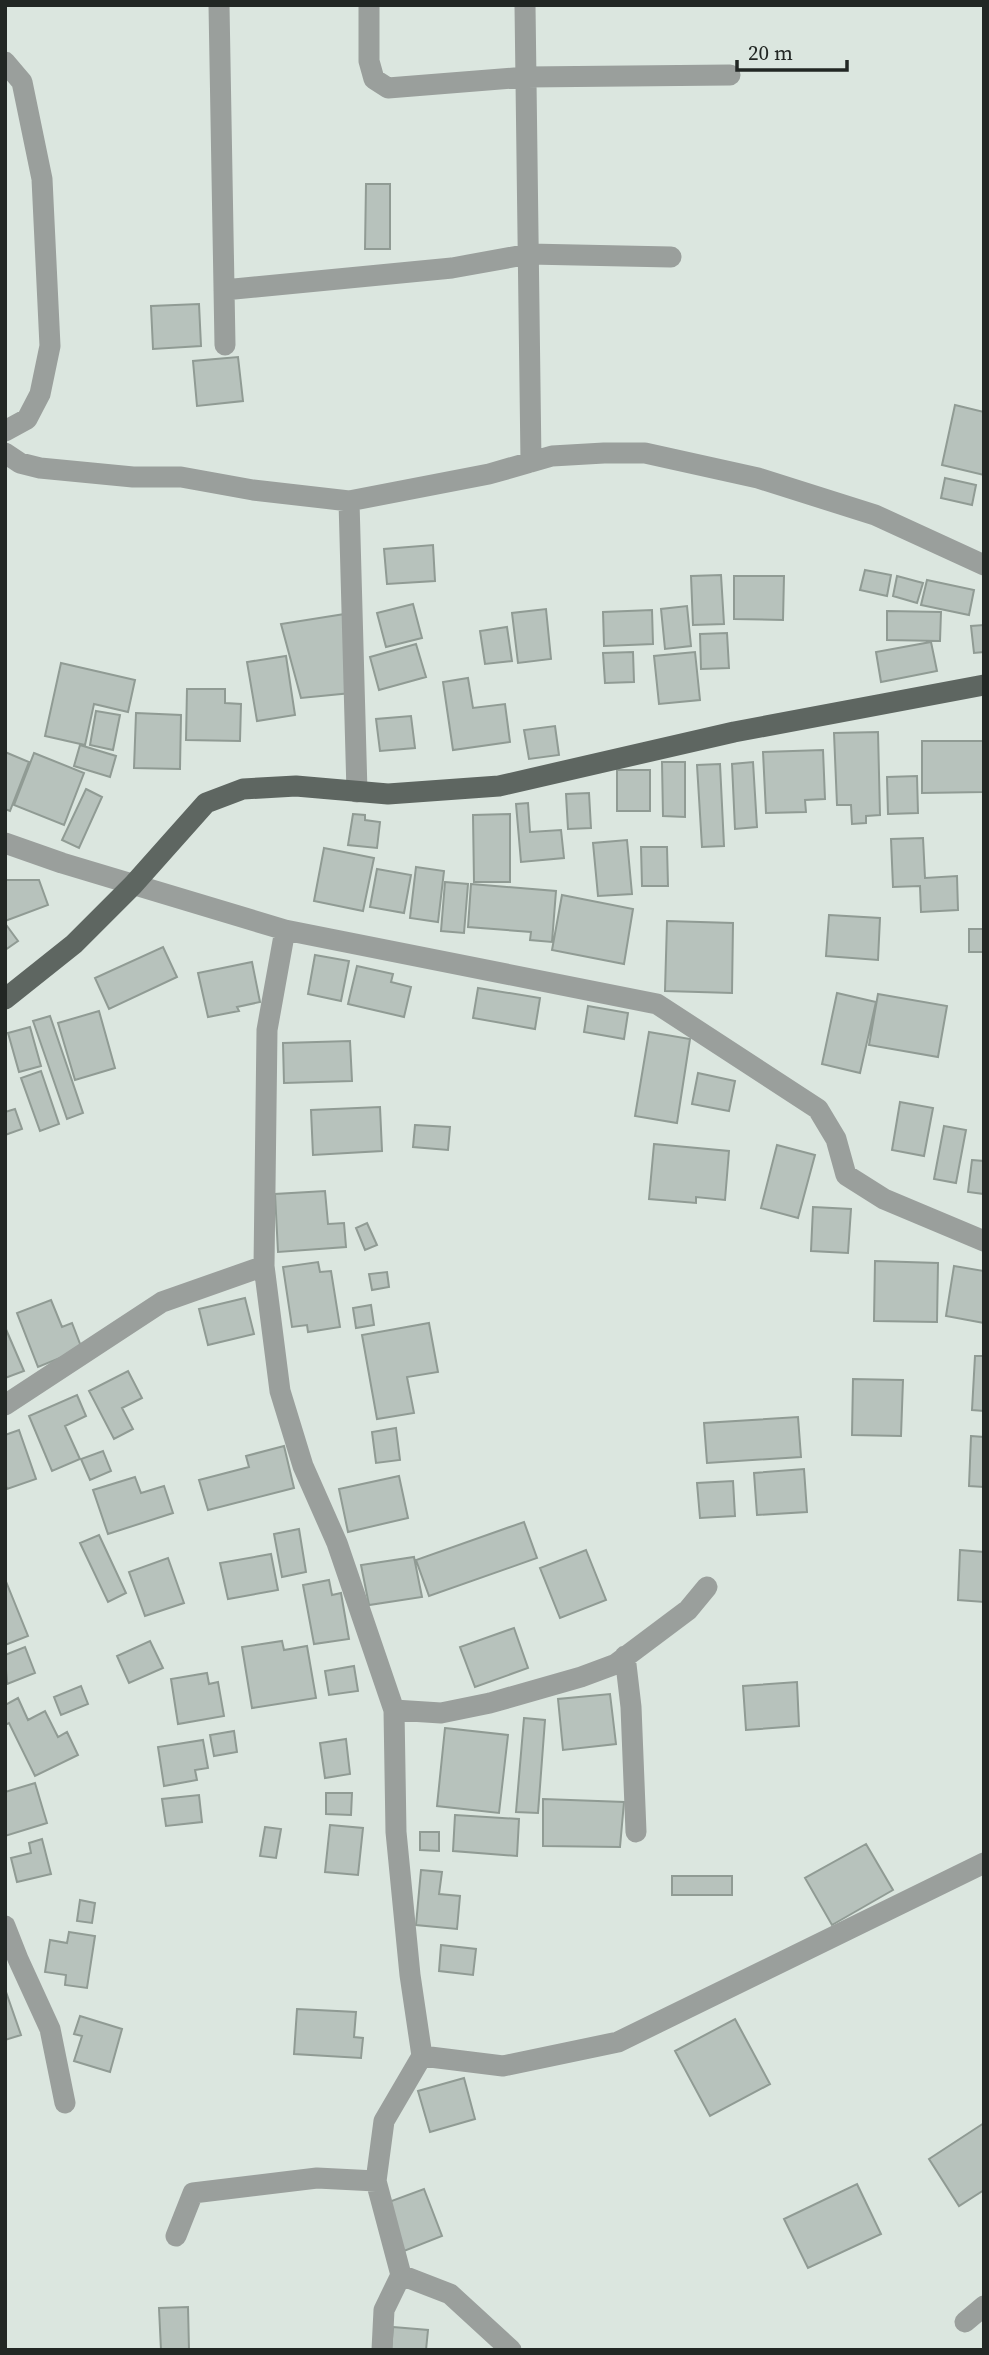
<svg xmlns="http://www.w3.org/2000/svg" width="989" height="2355" font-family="'Source Serif 4',serif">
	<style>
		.building { fill: #b7c2bc; stroke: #909b94; stroke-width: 2 }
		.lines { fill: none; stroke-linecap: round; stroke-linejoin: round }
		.minor { stroke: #9a9f9c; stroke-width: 21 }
		.major { stroke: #5e6661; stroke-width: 21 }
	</style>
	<rect width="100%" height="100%" fill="#dbe6df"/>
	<path class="building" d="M366,184H390V249H365Z
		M199,304L201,346L153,349L151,306Z
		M238,357L243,401L197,406L193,361Z
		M955,405L984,412V475L942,465Z
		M945,478L976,485L972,505L941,498Z
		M433,545L435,581L387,584L384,549Z
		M865,570L891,575L887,596L860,590Z
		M721,575L724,624L693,625L691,576Z
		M734,576H784L783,620L734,619Z
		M897,576L923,583L917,603L893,596Z
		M927,580L974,590L969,615L921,605Z
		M413,604L422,638L386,647L377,613Z
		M687,606L691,646L665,649L661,609Z
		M546,609L551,659L518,663L512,613Z
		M652,610L653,644L604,646L603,612Z
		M887,611L941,612L940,641L887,640Z
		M351,613V693L301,698L281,624Z
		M984,625V652L974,653L971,626Z
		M507,627L512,661L485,664L480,631Z
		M727,633L729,668L701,669L700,634Z
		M931,642L937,671L881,682L876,652Z
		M416,644L426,677L379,690L370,657Z
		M633,652L634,682L605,683L603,653Z
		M695,652L700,700L659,704L654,656Z
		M286,656L295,715L257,721L247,662Z
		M61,663L135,680L128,712L94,704L85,745L45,736Z
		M468,678L473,708L505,704L510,742L453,750L443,682Z
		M187,689H225V703L241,704L240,741L186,740Z
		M96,711L120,715L113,750L90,745Z
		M136,713L181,715L180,769L134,768Z
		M411,716L415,748L380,751L376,719Z
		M555,726L559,755L529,759L524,730Z
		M878,732L880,815L866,816V823L852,824L851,805H837L834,733Z
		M922,741H984V792L922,793Z
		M80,745L116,756L110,777L74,766Z
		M823,750L825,799L805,800L806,812L766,813L763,752Z
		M5,752L29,762L10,811L5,809Z
		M34,753L84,773L64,825L14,805Z
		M662,762H685V817L663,816Z
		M753,762L757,827L735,829L732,764Z
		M720,764L724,846L702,847L697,765Z
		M617,770H650V811H617Z
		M917,776L918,813L888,814L887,777Z
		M86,789L102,797L79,848L62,840Z
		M589,793L591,828L568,829L566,794Z
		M528,803L530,832L561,830L564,858L521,862L516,804Z
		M353,814L365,815V820L380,822L377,848L348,845Z
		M510,814V882H474L473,815Z
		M923,838L925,878L957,876L958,910L921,912L920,886L893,887L891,839Z
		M627,840L632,894L598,896L593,843Z
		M641,847H667L668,886H642Z
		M324,848L374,858L363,911L314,901Z
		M416,867L444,871L438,922L410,918Z
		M377,869L411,875L404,913L370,907Z
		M5,880H39L48,905L5,921Z
		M445,882L468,884L464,933L441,931Z
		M471,884L556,891L552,942L530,940L531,932L468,927Z
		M562,895L633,909L624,964L552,950Z
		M829,915L880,918L878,960L826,956Z
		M667,921L733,923L732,993L665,991Z
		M7,926L18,941L5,950V927Z
		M969,929H984V952H969Z
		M163,947L177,977L109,1009L95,978Z
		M315,955L349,961L341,1001L308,994Z
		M252,962L260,1002L237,1007L239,1011L208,1017L198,973Z
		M357,966L393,974L391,982L411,987L404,1017L348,1004Z
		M478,988L540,998L535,1029L473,1018Z
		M837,993L876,1002L860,1073L822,1064Z
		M878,994L947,1006L938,1057L869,1045Z
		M588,1006L628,1013L624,1039L584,1032Z
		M99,1011L115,1068L75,1080L58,1023Z
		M50,1016L83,1113L67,1119L33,1021Z
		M30,1027L41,1066L19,1072L8,1033Z
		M649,1032L690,1039L677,1123L635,1116Z
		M350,1041L352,1081L284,1083L283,1043Z
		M41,1071L59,1124L40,1131L21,1078Z
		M698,1073L735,1081L729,1111L692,1104Z
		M900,1102L933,1108L924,1156L892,1150Z
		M380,1107L382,1151L313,1155L311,1110Z
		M15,1109L22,1129L5,1135V1112Z
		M415,1125L450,1127L448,1150L413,1147Z
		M944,1126L966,1130L956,1183L934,1179Z
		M654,1144L729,1151L725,1200L696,1197V1203L649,1199Z
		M777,1145L815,1155L798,1218L761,1208Z
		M972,1160L984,1161V1194L968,1192Z
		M325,1191L328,1224L344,1223L346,1247L278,1252L275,1194Z
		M813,1207L851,1209L848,1253L811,1251Z
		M367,1223L377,1245L365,1250L356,1228Z
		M875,1261L938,1263L937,1322L874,1321Z
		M318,1262L320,1272L331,1271L340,1327L308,1332L307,1325L292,1327L283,1267Z
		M954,1266L984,1271V1323L946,1316Z
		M387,1272L389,1287L372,1290L369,1274Z
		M245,1298L254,1334L208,1345L199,1309Z
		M51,1300L62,1327L72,1323L82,1349L38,1367L17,1313Z
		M371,1305L374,1325L356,1328L353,1308Z
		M429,1323L438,1372L407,1377L414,1413L377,1419L362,1335Z
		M5,1327L24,1371L5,1378Z
		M975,1356H984V1411L972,1410Z
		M128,1371L142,1398L122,1408L133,1429L114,1439L89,1391Z
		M853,1379L903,1380L901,1436L852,1435Z
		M77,1395L86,1416L65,1426L80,1459L52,1471L29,1416Z
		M798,1417L801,1457L707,1463L704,1423Z
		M396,1428L400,1460L376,1463L372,1432Z
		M19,1430L36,1479L7,1489L5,1483V1435Z
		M971,1436L984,1437V1487L969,1486Z
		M284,1446L294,1488L208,1510L199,1480L249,1467L246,1456Z
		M103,1451L111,1471L90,1480L81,1459Z
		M804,1469L807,1512L757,1515L754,1473Z
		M399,1476L408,1518L348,1532L339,1489Z
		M135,1477L141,1493L164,1486L173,1513L108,1534L93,1490Z
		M733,1481L735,1516L700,1518L697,1483Z
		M524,1522L537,1558L429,1596L416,1560Z
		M299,1529L306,1572L282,1577L274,1534Z
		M99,1535L126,1593L108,1602L80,1543Z
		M586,1550L606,1600L560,1618L540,1568Z
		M960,1550L984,1552V1602L958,1600Z
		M271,1554L278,1590L228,1599L220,1563Z
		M414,1557L422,1597L369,1605L361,1565Z
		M168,1558L184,1603L145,1616L129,1572Z
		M5,1579L28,1636L5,1645Z
		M329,1580L332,1595L341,1593L349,1639L314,1644L303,1585Z
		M514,1628L528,1668L475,1687L460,1647Z
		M150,1641L163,1668L129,1683L117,1656Z
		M282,1641L284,1650L307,1646L316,1698L252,1708L242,1647Z
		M25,1647L35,1673L7,1684L5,1655Z
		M354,1666L358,1691L329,1695L325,1671Z
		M207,1673L209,1684L218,1682L224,1716L178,1724L171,1679Z
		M797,1682L799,1726L746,1730L743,1686Z
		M81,1686L88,1704L61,1715L54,1697Z
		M610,1694L616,1744L563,1750L558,1699Z
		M18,1698L28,1720L45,1711L58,1737L67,1732L78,1755L35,1776L9,1723L5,1725V1705Z
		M524,1718L545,1720L538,1813L516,1812Z
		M445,1728L508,1735L499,1813L437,1806Z
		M234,1731L237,1752L214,1756L210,1735Z
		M346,1739L350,1774L325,1778L320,1743Z
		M203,1740L208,1768L195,1770L197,1780L164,1786L158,1747Z
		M35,1783L47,1823L5,1836V1792Z
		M326,1793H352L351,1815L326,1814Z
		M199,1795L202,1822L166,1826L162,1799Z
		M543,1799L624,1802L620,1847L543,1846Z
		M455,1815L519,1819L517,1856L453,1851Z
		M330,1825L363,1828L358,1875L325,1872Z
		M265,1827L281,1829L276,1858L260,1856Z
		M420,1832H439V1851L420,1850Z
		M42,1839L51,1874L17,1882L11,1858L31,1853L29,1843Z
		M866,1844L893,1890L832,1925L805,1878Z
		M421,1870L442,1872L439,1894L460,1896L457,1929L416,1925Z
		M672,1876H732V1895H672Z
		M80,1900L95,1903L92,1923L77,1921Z
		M69,1932L95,1936L87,1988L65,1985L66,1975L45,1972L50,1940L67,1943Z
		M441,1945L476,1949L473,1975L439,1971Z
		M5,1989L21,2035L5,2040Z
		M297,2009L356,2012L354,2037L363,2038L361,2058L294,2054Z
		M80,2016L122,2029L110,2072L74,2061L82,2036L74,2034Z
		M735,2019L770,2084L710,2116L675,2051Z
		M464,2078L475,2119L430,2132L418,2091Z
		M984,2123V2190L959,2206L929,2159Z
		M857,2184L881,2234L808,2268L784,2219Z
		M424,2189L442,2236L404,2251L386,2203Z
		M188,2307L189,2350H161L159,2308Z
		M393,2327L428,2330L426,2350H391Z"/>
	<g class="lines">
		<path class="minor" d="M219,5L225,345
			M369,5V61L374,79L388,88L526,77L730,75
			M525,5L531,462
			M5,62L22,82L42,179L50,346L40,394L27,419L5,431
			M224,290L452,268L529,254L671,257
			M5,453L20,463L40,468L133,477H181L253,490L349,501L357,792
			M349,501L489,474L552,456L604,453H645L758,478L875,515L984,565
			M5,843L62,863L285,930L657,1004L818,1109L836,1139L846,1175L884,1199L984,1241
			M285,930L267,1030L264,1266L280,1391L303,1466L337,1543L394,1710L396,1832L410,1975L422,2056
			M5,1405L162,1302L264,1266
			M625,1656L631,1707L636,1832
			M394,1710L441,1713L490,1703L581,1677L616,1664L688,1610L707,1587
			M5,1926L18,1959L50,2029L65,2103
			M176,2236L193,2193L317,2178L376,2181
			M401,2275L450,2294L511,2350
			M965,2322L984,2306
			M382,2350L384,2310L401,2275L376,2181L384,2121L422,2056L503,2066L618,2042L984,1863"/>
		<path class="major" d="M5,999L74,944L133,885L206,803L243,789L296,786L388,794L499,786L734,732L984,685"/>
	</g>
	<rect width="989" height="2355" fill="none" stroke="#222724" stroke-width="14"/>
	<path d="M737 60v10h110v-10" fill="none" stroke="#222724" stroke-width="3.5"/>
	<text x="748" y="60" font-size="21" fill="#222724" stroke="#dbe6df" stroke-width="5" paint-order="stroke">20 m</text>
</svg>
